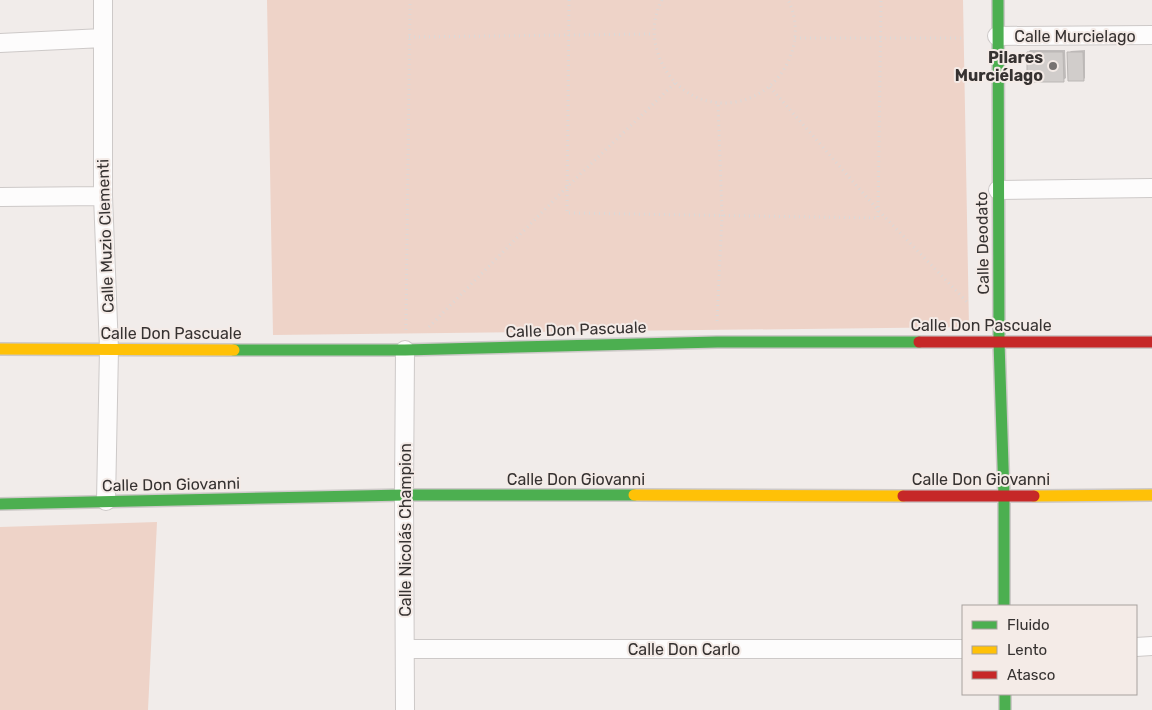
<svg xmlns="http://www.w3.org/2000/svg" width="1152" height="710" font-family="Rubik,sans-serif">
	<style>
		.green { fill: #eed3c8 }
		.shadow { fill: #0003 }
		.building { fill: #d1cdcb; stroke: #bbb7b5 }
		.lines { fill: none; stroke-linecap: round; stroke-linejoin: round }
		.street-casing { stroke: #cdc9c8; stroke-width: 20 }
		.fast-casing { stroke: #cdc9c8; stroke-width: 14 }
		.slow-casing { stroke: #cdc9c8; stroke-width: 14 }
		.jam-casing { stroke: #cdc9c8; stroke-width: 14 }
		.path { stroke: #dbd9d8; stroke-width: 3; stroke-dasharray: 1 4; stroke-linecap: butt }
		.street { stroke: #fdfcfc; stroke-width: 18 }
		.fast { stroke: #4caf50; stroke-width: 11 }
		.slow { stroke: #ffc107; stroke-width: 11 }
		.jam { stroke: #c62828; stroke-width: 11 }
		.poi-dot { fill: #777372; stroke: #f4ebe7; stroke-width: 2 }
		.labels { text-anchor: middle; stroke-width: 4; stroke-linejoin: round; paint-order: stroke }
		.street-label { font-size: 16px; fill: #363231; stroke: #f4ebe7 }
		.poi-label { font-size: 16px; font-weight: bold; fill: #363231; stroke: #f4ebe7; text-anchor: end }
	</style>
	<rect width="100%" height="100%" fill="#f1ecea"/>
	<path class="green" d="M267,0H963L969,327L273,335Z
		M157,522L148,710H0V527Z"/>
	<path class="shadow" d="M1030,50H1065L1066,78L1063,80L1028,53Z
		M1085,50V78L1083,80L1069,53L1071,51Z"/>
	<path class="building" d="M1027,52H1063L1064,82H1027Z
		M1067,52H1083L1084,81H1068Z"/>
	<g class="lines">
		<g class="street-casing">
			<path id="street" d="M103,0V196L109,349L106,501
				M997,36L1152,35
				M0,43L103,38
				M998,190L1152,188
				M0,197L103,196
				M1136,647L1152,646
				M406,649H963
				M405,710L404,495L405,350"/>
		</g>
		<g class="fast-casing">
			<path id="fast" d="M998,0L999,342L1004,496V606
				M234,350H405L717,342H919
				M0,504L404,495H634
				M1005,694V710"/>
		</g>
		<g class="slow-casing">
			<path id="slow" d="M0,349L234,350
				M634,495L903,496
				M1034,496L1152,495"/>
		</g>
		<g class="jam-casing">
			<path id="jam" d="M919,342H1152
				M903,496H1034"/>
		</g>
		<path class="path" d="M569,0L567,213L878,218L881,0
			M662,0C652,18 652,40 660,59C688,125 779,114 794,44C797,30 795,13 788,0
			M409,37L654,34
			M795,38H964
			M770,87L878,210L969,304
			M717,321L722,216L718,103
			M429,327L567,187L675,83
			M406,330L410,0"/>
		<use href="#street" class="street"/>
		<use href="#fast" class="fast"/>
		<use href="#slow" class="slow"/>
		<use href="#jam" class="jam"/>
	</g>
	<circle class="poi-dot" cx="1053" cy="66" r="5"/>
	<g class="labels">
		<g class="street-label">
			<text x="1075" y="42">Calle Murcielago</text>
			<text transform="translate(105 236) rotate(-92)" y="6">Calle Muzio Clementi</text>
			<text transform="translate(982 243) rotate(-91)" y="6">Calle Deodato</text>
			<text x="981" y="331">Calle Don Pascuale</text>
			<text transform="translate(576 329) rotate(-2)" y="6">Calle Don Pascuale</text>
			<text x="171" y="339">Calle Don Pascuale</text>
			<text x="576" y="485">Calle Don Giovanni</text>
			<text x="981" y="485">Calle Don Giovanni</text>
			<text transform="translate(171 484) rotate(-1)" y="6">Calle Don Giovanni</text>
			<text transform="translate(405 530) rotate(-90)" y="6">Calle Nicolás Champion</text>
			<text x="684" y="655">Calle Don Carlo</text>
		</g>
		<g class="poi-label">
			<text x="1043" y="63">Pilares<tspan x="1043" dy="18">Murciélago</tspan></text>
		</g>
	</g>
	<rect x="962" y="605" width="175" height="90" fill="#f4ebe7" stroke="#a8a19e"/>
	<rect x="972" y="621" width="25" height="8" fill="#4caf50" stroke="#a8a19e"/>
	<text x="1007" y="630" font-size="15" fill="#363231">Fluido</text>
	<rect x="972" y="646" width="25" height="8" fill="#ffc107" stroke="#a8a19e"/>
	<text x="1007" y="655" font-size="15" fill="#363231">Lento</text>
	<rect x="972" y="671" width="25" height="8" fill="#c62828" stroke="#a8a19e"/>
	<text x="1007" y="680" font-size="15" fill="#363231">Atasco</text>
</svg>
